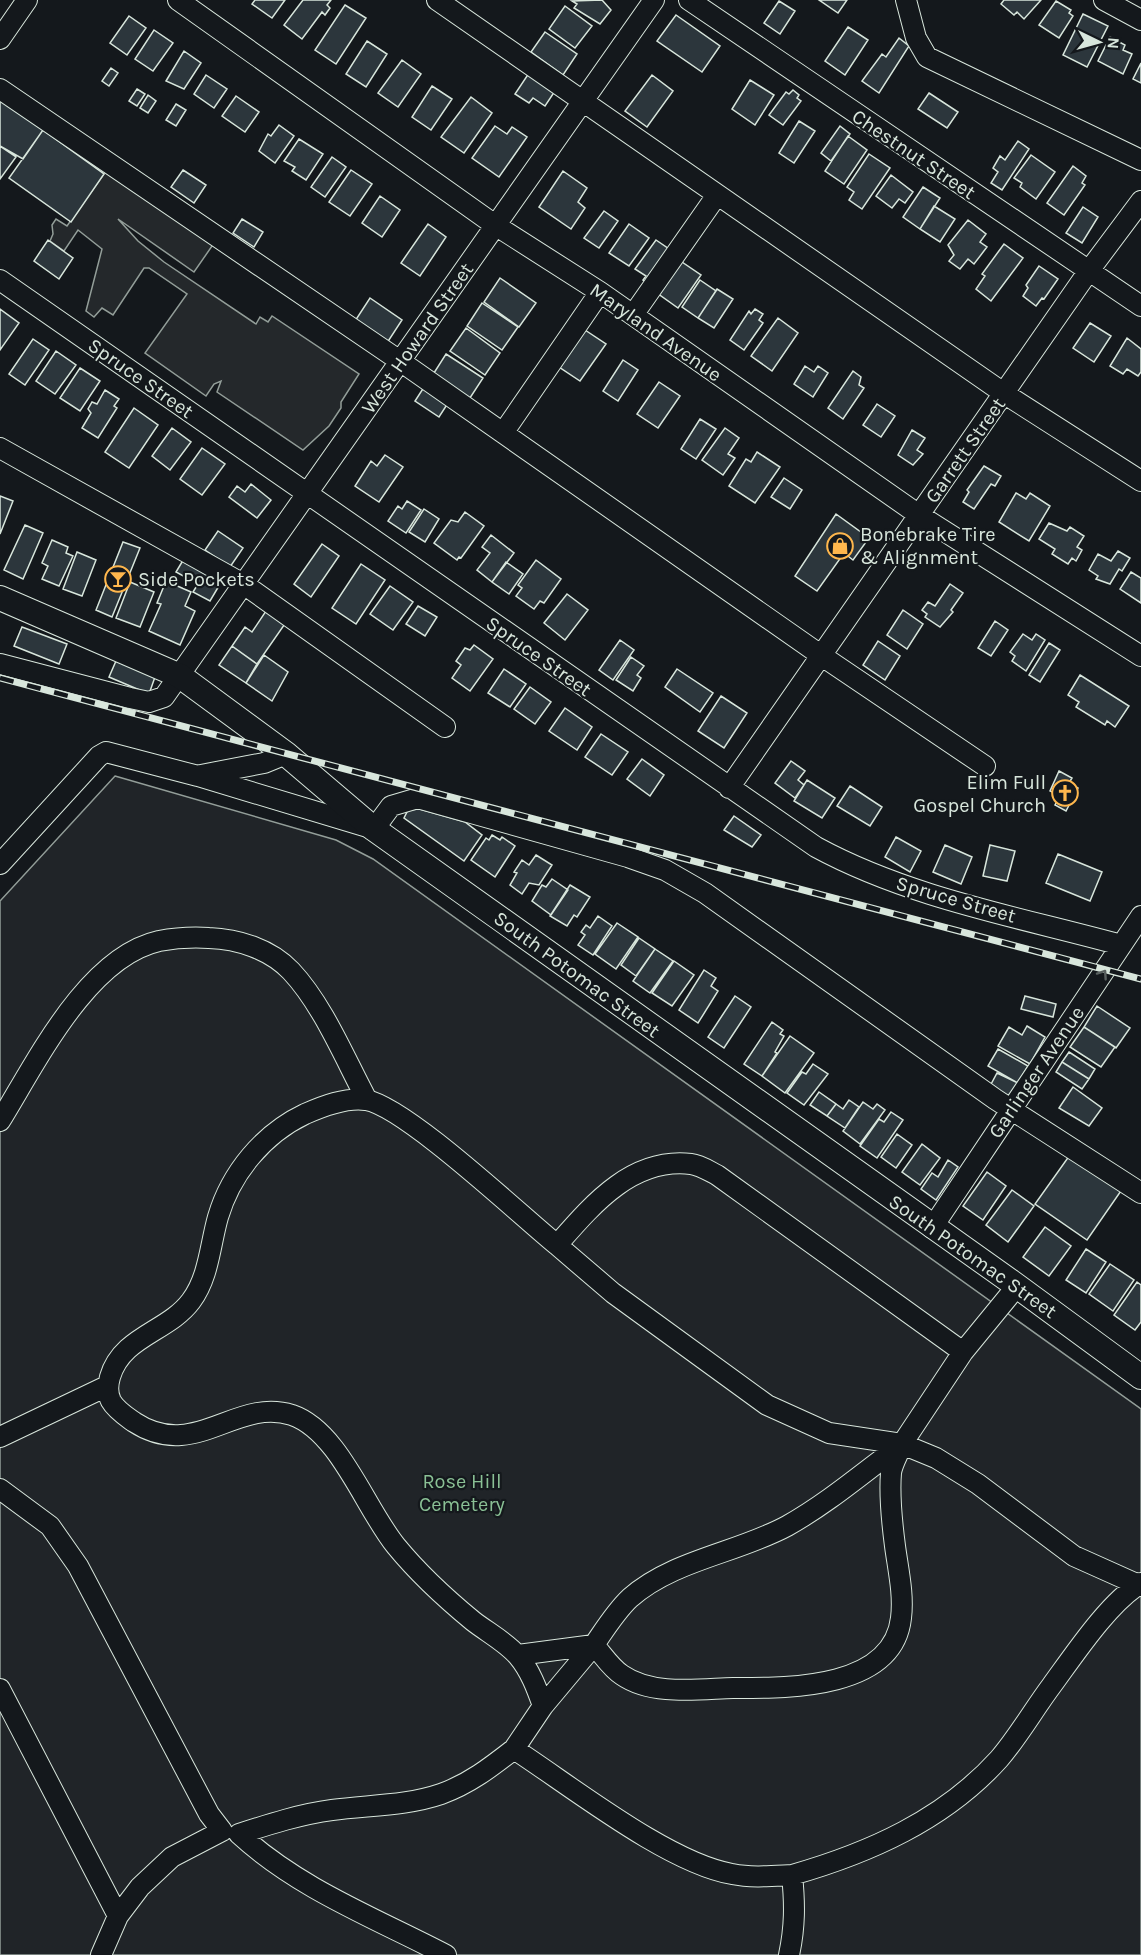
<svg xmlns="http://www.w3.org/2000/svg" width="1141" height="1955" font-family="Karla,sans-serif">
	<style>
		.green { fill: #202428; stroke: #939e99; stroke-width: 1.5 }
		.parking { fill: #24282b; stroke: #939e99; stroke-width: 1.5 }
		.building { fill: #2c363c; stroke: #d8e6dc; stroke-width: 1.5 }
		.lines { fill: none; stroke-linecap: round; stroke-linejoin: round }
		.minor-casing { stroke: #d8e6dc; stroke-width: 22 }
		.major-casing { stroke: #d8e6dc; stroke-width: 26 }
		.minor { stroke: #14181c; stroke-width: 20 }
		.major { stroke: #14181c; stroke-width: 24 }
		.rail-casing { stroke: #d8e6dc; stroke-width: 7 }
		.rail { stroke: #14181c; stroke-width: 4.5; stroke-dasharray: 14; stroke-linecap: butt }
		.oneway { stroke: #59605f }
		.labels { text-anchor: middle; stroke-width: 4.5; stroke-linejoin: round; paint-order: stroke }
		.street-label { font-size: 20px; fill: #d8e6dc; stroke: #14181c }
		.poi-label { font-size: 20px; fill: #d8e6dc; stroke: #14181c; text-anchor: start }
		.park-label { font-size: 20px; fill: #8ac095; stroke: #14181c }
	</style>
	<rect width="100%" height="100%" fill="#14181c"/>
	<path class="green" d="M115,776L336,840L373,859L1141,1409V1955H0V901Z"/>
	<path class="parking" d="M0,96L219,236L194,272L118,219L138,241L164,262L256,324L260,317L268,322L272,316L359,374L341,402V408L329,426L303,450L217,392L221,381L214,384L206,396L145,353L187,294L149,268H144L113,315L102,308L94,317L86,311L102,249L78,230L64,251L50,241L53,234L52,225L56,219L67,226L104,174Z"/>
	<path class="building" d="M255,0H285L272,18L252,4Z
		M303,0H331L327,5L330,8L325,15L322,12L302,39L284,25Z
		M602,0L611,10L600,24L574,8L577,4L572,1Z
		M819,0H847L838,13Z
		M1004,0H1041L1024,19L1017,12L1014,15L1001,4Z
		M779,1L795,11L780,34L764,23Z
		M1056,1L1071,10L1069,13L1073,16L1059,38L1039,25Z
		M345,5L366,18L336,64L315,50Z
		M565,6L592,26L575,48L549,29Z
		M1083,14L1108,26L1087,67L1063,55Z
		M676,15L720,46L702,72L657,41Z
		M129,16L146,28L127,55L110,43Z
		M848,27L868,40L845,75L825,61Z
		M154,30L173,43L153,71L135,59Z
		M545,32L577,54L563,75L531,52Z
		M1110,37L1125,45L1123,50L1132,54L1123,74L1098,61Z
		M899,38L909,46L879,93L862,81L882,54L886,57Z
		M367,41L387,54L366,87L346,74Z
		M184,51L201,63L184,89L166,81Z
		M402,60L421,74L398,107L378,93Z
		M1141,63V83L1133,79Z
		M111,68L118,73L109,86L102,81Z
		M531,70L557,88L545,106L533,98L529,103L515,94Z
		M206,75L227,89L214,108L194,94Z
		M652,75L673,91L647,127L625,111Z
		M750,80L774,95L755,125L732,109Z
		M432,86L452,99L431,130L412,117Z
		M137,89L145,94L137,106L129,101Z
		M793,90L799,95L797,98L801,101L783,125L769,115L786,92L789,94Z
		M929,93L958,112L947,128L918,109Z
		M148,95L156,101L148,113L140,108Z
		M236,96L259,112L245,132L222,116Z
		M471,97L492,113L464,153L441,137Z
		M0,100L43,130L23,159L0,146Z
		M176,104L186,110L176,126L166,120Z
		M799,121L815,131L794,163L779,153Z
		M279,125L294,136L275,163L259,151L268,134L271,136Z
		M495,126L507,134L512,127L527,137L499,177L472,158Z
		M840,126L850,134L831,161L821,153Z
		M43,130L104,174L71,222L9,178Z
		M848,136L867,150L844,184L825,171Z
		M299,139L323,154L306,180L292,171L295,167L284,161Z
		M1018,141L1029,149L1002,190L991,183L998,172L993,168L1000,156L1005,160Z
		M0,146L16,157L0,179Z
		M869,154L890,168L862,209L849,200L854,192L847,187Z
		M1031,155L1055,172L1036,199L1020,187L1022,183L1014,178Z
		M332,157L346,167L325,197L311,187Z
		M1073,166L1086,176L1082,183L1085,185L1064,215L1047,203Z
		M183,170L206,185L194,203L171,187Z
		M351,170L372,184L350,216L329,202Z
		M563,171L587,188L578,202L585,208L571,229L539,207Z
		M891,175L913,192L905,203L899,199L892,208L876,196Z
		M923,187L940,198L920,229L903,217Z
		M380,196L400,210L382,237L362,223Z
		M934,206L955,219L940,242L920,229Z
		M1083,207L1098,217L1082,243L1066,233Z
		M604,211L618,221L599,248L584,238Z
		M242,219L263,232L254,247L233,233Z
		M968,220L986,234L980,242L987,247L974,264L968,259L960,269L949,261L954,255L948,245Z
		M428,224L446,237L420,276L401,263Z
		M629,224L649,238L629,266L609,253Z
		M48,240L73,258L59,279L34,261Z
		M656,240L672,251L649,284L643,280L646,276L635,269Z
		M1004,244L1023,258L991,301L976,289L985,276L982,274Z
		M679,260L701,275L678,308L657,293Z
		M1039,266L1058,279L1044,299L1042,298L1036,306L1023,296L1028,288L1026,285Z
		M500,278L536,303L519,327L484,302Z
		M700,280L716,291L698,318L682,307Z
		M717,289L733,299L714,328L698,318Z
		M370,298L402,320L387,343L355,321Z
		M482,303L518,327L502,350L467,326Z
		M0,309L19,323L0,350Z
		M755,309L763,314L759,320L763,323L744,350L730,340L749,311L751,314Z
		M778,318L798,333L772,371L751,356Z
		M1090,323L1111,336L1094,362L1073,348Z
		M466,328L500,353L485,375L450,351Z
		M585,330L606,344L580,381L559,367Z
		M1127,338L1141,349V372L1138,376L1127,369L1123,374L1110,366Z
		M33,339L49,350L25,385L9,374Z
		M56,351L76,365L55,394L36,381Z
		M446,354L483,378L468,401L432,376Z
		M623,360L638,370L618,401L603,391Z
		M805,366L814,372L818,366L828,373L813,397L794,384Z
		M80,368L100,381L80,411L60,398Z
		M853,371L861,377L859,385L864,388L843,419L828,408Z
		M659,382L680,396L658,428L637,414Z
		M426,384L450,400L439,417L415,401Z
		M105,390L119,399L114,406L117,408L98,438L82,428L91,413L88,409L92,402L97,404Z
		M877,404L895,416L881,437L863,425Z
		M134,408L158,425L129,468L105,452Z
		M700,419L716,429L696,459L681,449Z
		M172,428L191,442L170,470L152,456Z
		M725,428L739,438L728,454L735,458L723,475L702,460Z
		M912,430L925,438L917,450L923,454L913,465L898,455Z
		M202,448L225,464L202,495L180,479Z
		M757,452L780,467L755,503L729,486L746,459L751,462Z
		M385,455L403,467L379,502L355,486L371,461L377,466Z
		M984,466L1001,476L995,486L991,484L974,509L963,502L969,492L967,490Z
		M784,478L802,490L790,509L771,497Z
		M251,484L271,500L257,518L229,497L237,486L245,492Z
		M1016,493L1026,499L1030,493L1050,506L1029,541L999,522Z
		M0,496L13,501L0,534Z
		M407,501L421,510L406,533L388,521L398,506L402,509Z
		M424,509L439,519L425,542L409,532Z
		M465,512L484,526L461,558L459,557L457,560L434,543L451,520L458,522Z
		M836,514L869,538L853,560L844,553L817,591L795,576Z
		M1049,523L1067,531L1070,527L1084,536L1077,547L1082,550L1076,561L1072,558L1068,564L1052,554L1055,549L1039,539Z
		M25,525L43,533L23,579L4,570Z
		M218,531L243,548L230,567L205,550Z
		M491,535L514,553L492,582L477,570L490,553L482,547Z
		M52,540L68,547L66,553L73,556L59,586L42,579L48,566L42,563Z
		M123,542L140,548L112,617L96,610Z
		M322,544L339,556L311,597L294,584Z
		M1118,551L1130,558L1122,571L1119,569L1110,584L1096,579L1098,576L1089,570L1098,554L1111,561Z
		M77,552L96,560L82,596L63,589Z
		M185,557L226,574L210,601L193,592L198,584L176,572Z
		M536,560L561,579L544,603L540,601L534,609L516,596L522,588L518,585Z
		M506,562L523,574L509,594L492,582Z
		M361,564L385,580L356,624L332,608Z
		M1131,572L1141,578V603L1120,589Z
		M166,581L191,592L185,606L195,611L180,645L149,631L161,604L157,603Z
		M130,582L154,592L140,627L116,618Z
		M950,584L963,593L951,610L953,612L940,627L925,617L927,614L922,610L928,602L935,606Z
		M390,586L413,602L393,630L370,614Z
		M567,594L588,610L565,640L544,623Z
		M270,605L289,618L257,664L232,646L245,627L252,632Z
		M418,606L437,617L425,636L406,624Z
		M903,610L923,624L907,649L887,635Z
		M995,621L1008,630L991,656L978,648Z
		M22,627L67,644L59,664L14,646Z
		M1023,634L1032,640L1036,634L1045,640L1026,671L1012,661L1015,656L1010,652Z
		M620,640L634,650L613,680L599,670Z
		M878,641L900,656L885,680L863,665Z
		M1049,643L1060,650L1040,682L1029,675Z
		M474,645L493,659L470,691L452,678L461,665L456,661L465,648L470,650Z
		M232,646L257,664L246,683L219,665Z
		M264,655L288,672L272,701L246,683Z
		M631,657L644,666L637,675L641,678L633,691L616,680Z
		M116,661L155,677L149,694L109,677Z
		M504,669L526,684L510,707L488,693Z
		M677,669L713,693L700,712L665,687Z
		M1080,675L1129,706L1115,727L1107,721L1105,725L1076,707L1079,702L1068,695Z
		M530,687L551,702L535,724L514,709Z
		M721,696L747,713L724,748L698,731Z
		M565,708L592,727L577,750L549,731Z
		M601,734L628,752L612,775L585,757Z
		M642,759L664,775L650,796L627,779Z
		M791,761L805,771L798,780L804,785L795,798L775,783Z
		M1059,771L1072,778L1069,783L1078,788L1066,811L1055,805L1060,796L1050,791Z
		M807,780L835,798L822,818L794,801Z
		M850,786L882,807L870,826L837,806Z
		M419,809L465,822L482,835L464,861L404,818L408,810Z
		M734,816L761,835L752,847L724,830Z
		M492,835L500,840L502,837L515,846L495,877L471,860L486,838L489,840Z
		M896,837L921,851L910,872L885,857Z
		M945,845L972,857L961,884L933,872Z
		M990,845L1015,851L1007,881L983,876Z
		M1058,854L1102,872L1090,901L1046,883Z
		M536,855L552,865L539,885L529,883L522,894L510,885L517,873L514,872L522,860L529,865Z
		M552,879L568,890L551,915L532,901L542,885L546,887Z
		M570,885L590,897L577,917L574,915L567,926L550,916Z
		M598,916L612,926L593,955L578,945L585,935L581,932L586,925L590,928Z
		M617,923L638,937L616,969L595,954Z
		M639,938L655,949L636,976L621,965Z
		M655,949L673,961L650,993L633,981Z
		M674,961L694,975L672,1006L652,993Z
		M704,970L716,978L711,986L718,991L698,1023L679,1010Z
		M735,996L751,1007L724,1048L708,1037Z
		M1025,996L1056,1004L1053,1017L1021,1009Z
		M1097,1006L1130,1028L1116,1048L1084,1027Z
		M772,1022L783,1030L780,1034L784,1036L775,1052L777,1053L762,1076L744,1064Z
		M1027,1026L1045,1037L1030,1064L998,1046L1009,1027L1022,1035Z
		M1084,1027L1115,1047L1101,1067L1070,1047Z
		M790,1036L814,1053L785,1093L762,1076Z
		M998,1049L1028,1066L1018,1083L988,1066Z
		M1069,1052L1095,1069L1089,1079L1062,1062Z
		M1062,1062L1089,1079L1082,1089L1056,1072Z
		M813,1064L828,1074L804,1105L787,1093L802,1072L806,1074Z
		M997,1073L1018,1083L1007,1105L989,1088Z
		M1073,1087L1102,1108L1089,1126L1059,1108Z
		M819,1092L836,1104L827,1116L810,1105Z
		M849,1100L859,1107L845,1128L827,1116L836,1104L843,1109Z
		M863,1102L873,1109L877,1104L885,1110L860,1144L843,1131Z
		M891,1112L903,1120L877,1158L860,1146L879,1119L884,1122Z
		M897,1134L912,1145L896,1168L881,1157Z
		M922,1144L940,1158L920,1185L902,1172Z
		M1072,1152L1123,1188L1087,1240L1035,1204Z
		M948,1160L958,1167L936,1200L921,1189L932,1173L938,1177Z
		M987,1172L1006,1186L983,1220L963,1206Z
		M1012,1190L1034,1206L1008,1242L986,1225Z
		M1045,1227L1071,1246L1049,1276L1023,1257Z
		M1086,1249L1106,1262L1086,1293L1066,1280Z
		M1110,1264L1134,1280L1113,1311L1089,1294Z
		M1137,1282L1141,1285V1322L1135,1330L1114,1315Z"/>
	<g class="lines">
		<g class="minor-casing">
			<path id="minor" d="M178,0L495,225L600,292L919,515L1141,656
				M437,0L1005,394L1141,481
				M689,0L1141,306
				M906,0L916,38L927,57L1141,160
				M1104,0L1141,20
				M0,39L27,0
				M0,89L400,361L822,656L985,766
				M0,280L816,847C910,898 1019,917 1121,945
				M633,315L717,195
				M503,433L600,292
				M0,448L245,585L445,727
				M0,664L130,698L149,702L164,697L654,0
				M201,775L264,763L286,754
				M729,788L1088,272L1141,201
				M0,864L99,756L106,752L198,776L374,829L391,806L418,798L628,857L665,870L705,893L995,1099L1141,1193
				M0,1121C36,1063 87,957 159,941C175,938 193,937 209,938C238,939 270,949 291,971C323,1005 345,1059 367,1100
				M932,1228L1141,916
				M963,1352L717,1175C709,1171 700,1165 691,1164C632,1157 592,1205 557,1245L613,1293L767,1405L829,1433L902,1444L963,1352L1017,1286
				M0,1437L107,1386
				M902,1444C899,1453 892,1464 891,1473C889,1497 892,1523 895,1546C898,1569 904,1594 901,1618C893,1690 786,1688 733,1688C699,1689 652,1696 622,1675C611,1668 603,1655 594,1645C605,1629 616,1611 630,1598C673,1560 737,1553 787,1526C828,1503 864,1472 902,1444Z
				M902,1444L936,1458L978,1484L1074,1556L1141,1586
				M0,1489L50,1526L78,1566L209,1814L222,1831L172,1857L140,1887L118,1916L0,1689
				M518,1655L594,1645
				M543,1706C537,1689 530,1670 518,1656C506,1642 487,1632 473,1621C445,1598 419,1574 396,1546C365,1508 339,1431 292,1415C235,1397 195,1462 134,1422C127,1417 116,1410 111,1401C107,1393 108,1384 110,1377C122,1336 168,1332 191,1301C209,1277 210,1245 218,1217C231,1173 263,1134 305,1114C323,1106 346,1097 366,1100C406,1107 520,1215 557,1245
				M514,1749L543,1706L594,1645
				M792,1875C869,1853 944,1820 999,1759C1018,1737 1034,1709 1052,1685C1074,1655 1109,1602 1141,1583
				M101,1955L118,1916
				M446,1955C375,1918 299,1889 239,1834C270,1824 301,1814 332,1810C368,1805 406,1806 441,1794C469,1784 491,1767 514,1749C571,1786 668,1863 732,1874C752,1878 772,1876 792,1875C795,1904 795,1927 789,1955"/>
		</g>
		<g class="major-casing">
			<path id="major" d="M0,598L180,676L286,754L374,829L1017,1286L1141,1377"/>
		</g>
		<use href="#minor" class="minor"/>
		<use href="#major" class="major"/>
		<g class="rail-casing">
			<path id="rail" d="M0,678L1141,979"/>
		</g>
		<use href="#rail" class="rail"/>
	</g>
	<defs><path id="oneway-chevron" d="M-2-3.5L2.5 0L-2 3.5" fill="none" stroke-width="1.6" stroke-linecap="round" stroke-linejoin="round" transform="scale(1.5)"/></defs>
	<use class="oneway" href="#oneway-chevron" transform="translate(1103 974) rotate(-56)"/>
	<defs>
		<g id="shop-ring" transform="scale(1.35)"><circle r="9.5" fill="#14181c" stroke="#ffb74d" stroke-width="1.5"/><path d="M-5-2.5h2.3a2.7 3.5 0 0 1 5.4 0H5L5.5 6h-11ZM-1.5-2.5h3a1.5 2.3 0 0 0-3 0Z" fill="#ffb74d"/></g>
		<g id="bar-ring" transform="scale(1.35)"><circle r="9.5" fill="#14181c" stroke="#ffb74d" stroke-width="1.5"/><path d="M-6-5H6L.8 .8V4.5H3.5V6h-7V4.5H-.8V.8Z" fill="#ffb74d"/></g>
		<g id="church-ring" transform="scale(1.35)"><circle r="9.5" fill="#14181c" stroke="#ffb74d" stroke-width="1.5"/><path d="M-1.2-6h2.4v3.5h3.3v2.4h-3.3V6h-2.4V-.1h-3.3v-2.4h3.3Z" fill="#ffb74d"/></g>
	</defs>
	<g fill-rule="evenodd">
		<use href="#shop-ring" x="840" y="546"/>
		<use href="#bar-ring" x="118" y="579"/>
		<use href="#church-ring" x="1065" y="793"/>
	</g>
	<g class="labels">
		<g class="street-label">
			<text transform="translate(914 154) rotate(34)" y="7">Chestnut Street</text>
			<text transform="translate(656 332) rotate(35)" y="7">Maryland Avenue</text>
			<text transform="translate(417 338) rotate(-55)" y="7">West Howard Street</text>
			<text transform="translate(141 378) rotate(35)" y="7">Spruce Street</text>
			<text transform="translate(965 450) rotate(-55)" y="7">Garrett Street</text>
			<text transform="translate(539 656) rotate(35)" y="7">Spruce Street</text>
			<text transform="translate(956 899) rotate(16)" y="7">Spruce Street</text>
			<text transform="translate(577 974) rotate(36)" y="7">South Potomac Street</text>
			<text transform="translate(1036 1072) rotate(-56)" y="7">Garlinger Avenue</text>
			<text transform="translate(973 1256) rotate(35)" y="7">South Potomac Street</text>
		</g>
		<g class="poi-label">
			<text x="860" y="541">Bonebrake Tire<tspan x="860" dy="23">&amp; Alignment</tspan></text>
			<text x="138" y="586">Side Pockets</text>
			<text x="1046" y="789" text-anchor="end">Elim Full<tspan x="1046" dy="23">Gospel Church</tspan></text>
		</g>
		<g class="park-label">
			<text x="462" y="1488">Rose Hill<tspan x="462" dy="23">Cemetery</tspan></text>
		</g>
	</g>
	<g transform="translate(1099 42) rotate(95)" stroke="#14181c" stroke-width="4.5" paint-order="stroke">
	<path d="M0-4.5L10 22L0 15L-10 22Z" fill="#d8e6dc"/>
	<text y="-9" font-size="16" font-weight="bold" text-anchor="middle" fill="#d8e6dc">N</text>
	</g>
</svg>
